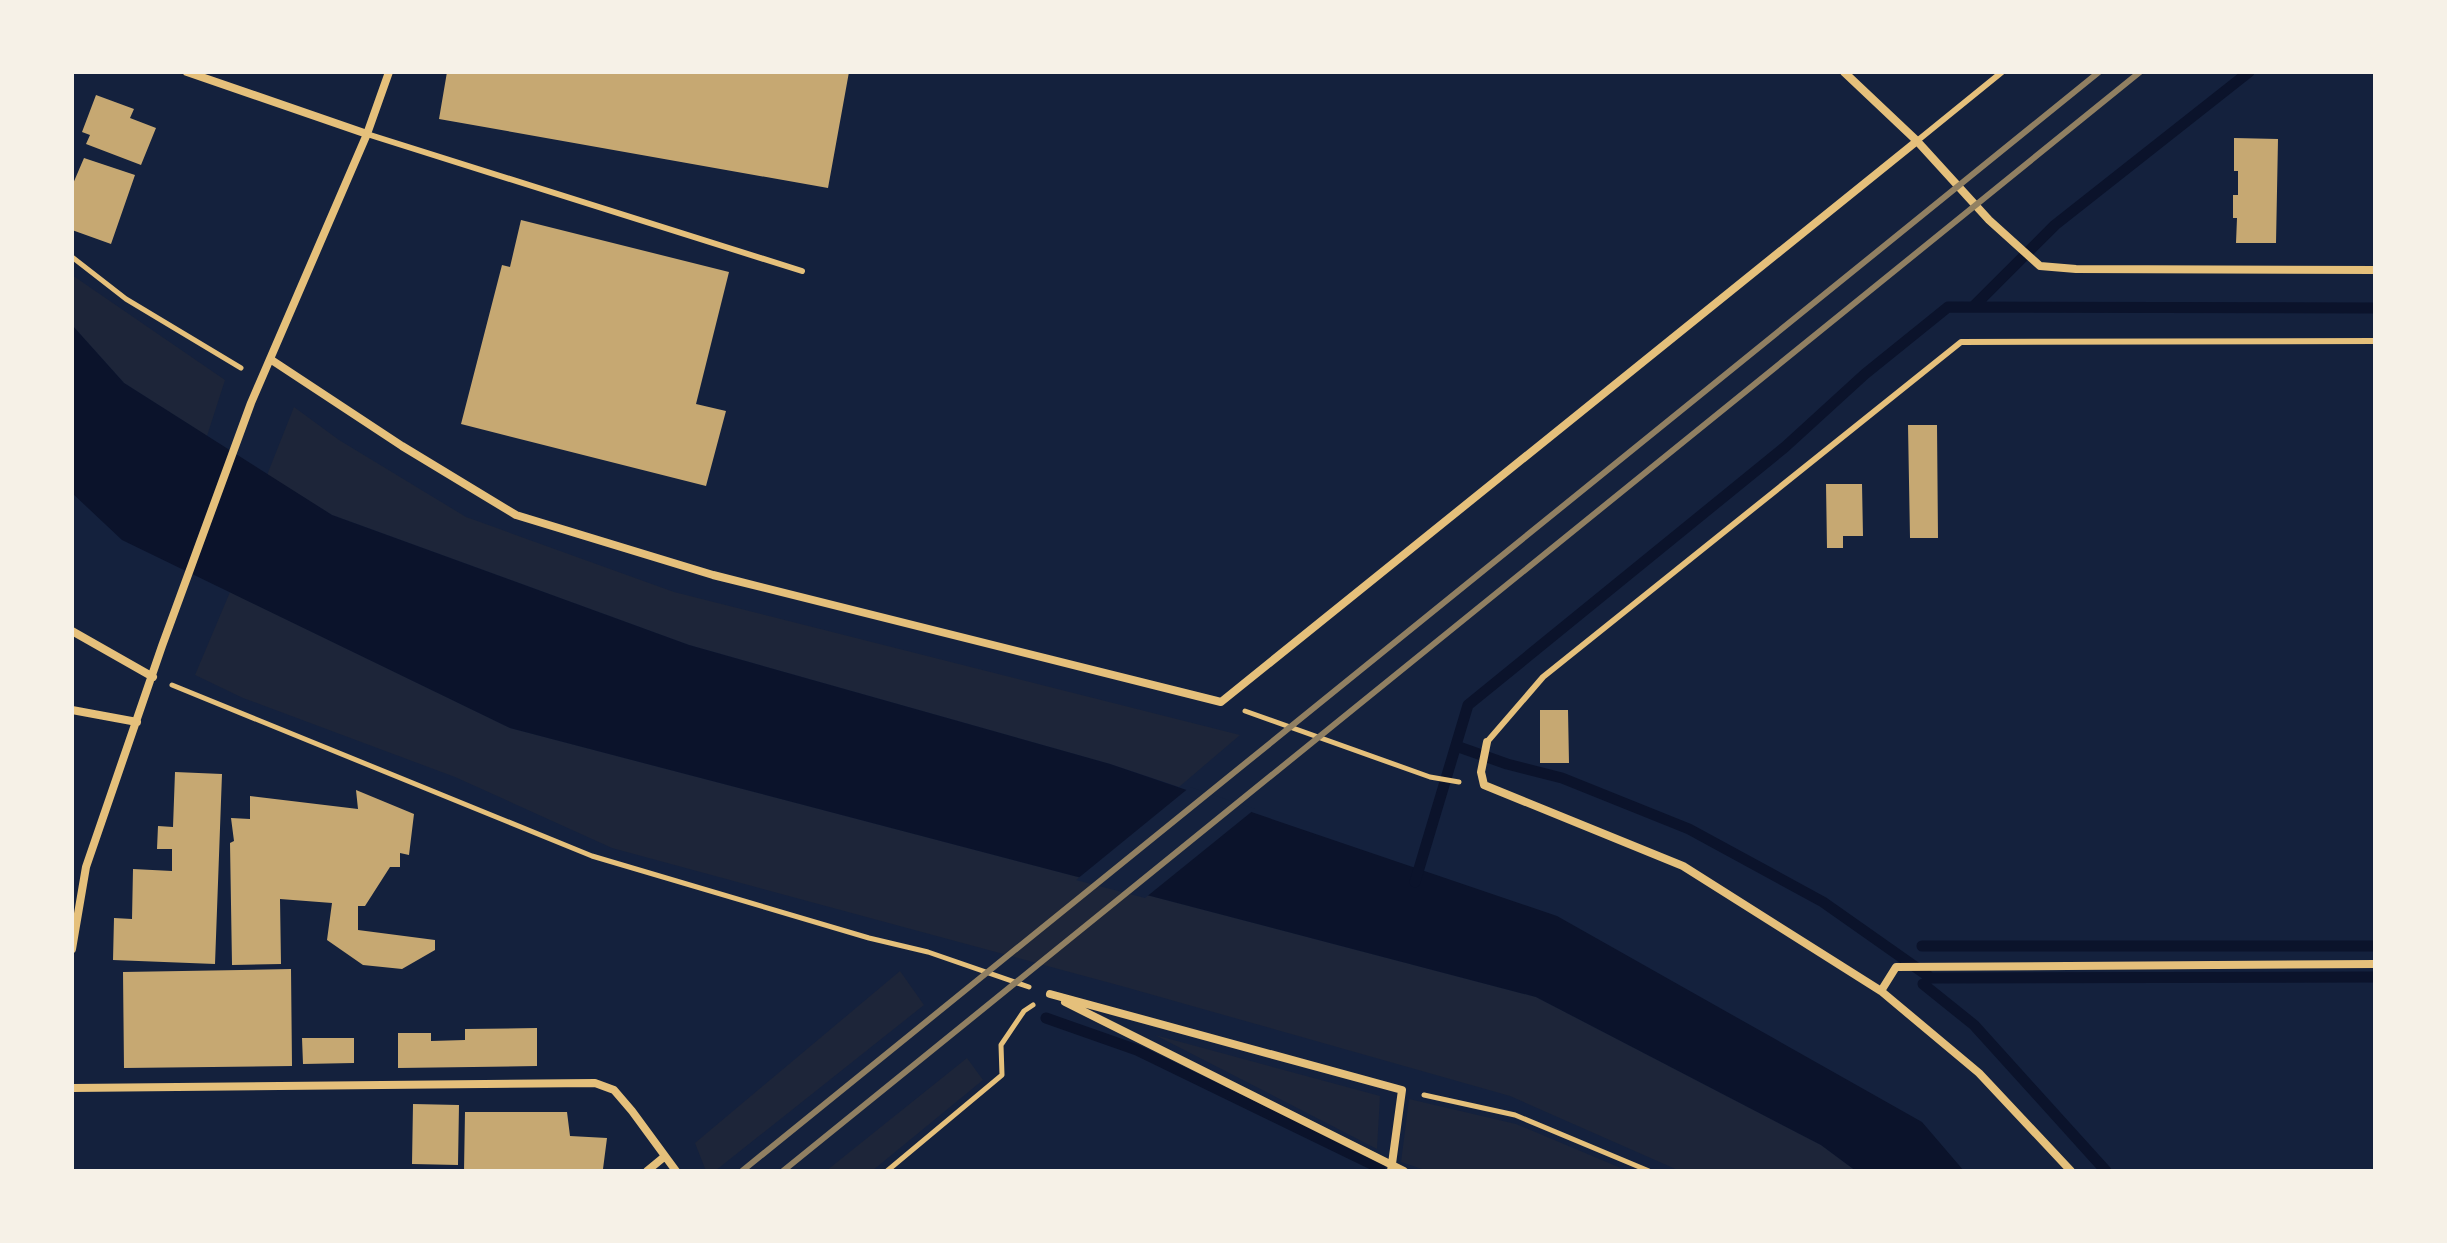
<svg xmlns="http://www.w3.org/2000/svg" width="2447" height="1243" font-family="Arial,sans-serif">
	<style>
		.green { fill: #1d2539 }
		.water { fill: #0b132b }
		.pier { fill: #14213d }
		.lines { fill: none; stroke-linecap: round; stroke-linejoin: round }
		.stream { stroke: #0b132b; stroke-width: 11 }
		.building { fill: #c6a872 }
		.path { stroke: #e5c07b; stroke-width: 5 }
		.service { stroke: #e5c07b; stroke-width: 6 }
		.minor { stroke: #e5c07b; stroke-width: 8 }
		.rail { stroke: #918062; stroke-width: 6 }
	</style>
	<rect width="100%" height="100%" fill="#14213d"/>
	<path class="green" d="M72,275L225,380L207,436L124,383L72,325Z
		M294,407L339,440L466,517L674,592L1240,735L1179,787L1110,764L689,645L332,515L267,475Z
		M230,592L510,728L1536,997L1821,1145L1856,1171H1680L1510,1096L1125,987L612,848L455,777L243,698L195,675Z
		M900,971L924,1005L715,1171H706L695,1143Z
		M1155,1035L1380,1096L1377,1149Z
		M967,1058L983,1080L872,1171H826Z
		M1409,1099L1516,1124L1628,1171H1428L1401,1162Z"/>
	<path class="water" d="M72,325L124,383L332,515L689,645L1110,764L1557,916L1922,1122L1964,1171H1856L1821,1145L1536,997L510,728L122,540L72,493Z"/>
	<path class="pier" d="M1190,787L1255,809L1145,898L1076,880Z"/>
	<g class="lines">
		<path class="stream" d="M1973,307L2055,225L2249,72
			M1456,746L1507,764L1562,778L1689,829L1823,902L1931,978L2375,977
			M1415,882L1468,705L1785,447L1865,374L1948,307L2375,308
			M1922,946H2375
			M1923,984L1974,1025L2106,1171
			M1046,1018L1137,1050L1380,1168"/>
	</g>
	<path class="building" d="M447,72H849L828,188L439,119Z
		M96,95L134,109L130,118L156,128L141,165L86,144L90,135L82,132Z
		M2234,138L2278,139L2276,243H2236L2237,218H2233V195H2238V171H2234Z
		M84,158L135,175L111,244L72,230V186Z
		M521,220L729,272L696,404L726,411L706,486L461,424L502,265L510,267Z
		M1908,425H1937L1938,538H1910Z
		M1826,484H1862L1863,536H1843V548H1827Z
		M1540,710H1568L1569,763H1540Z
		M175,772L222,774L215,964L113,960L114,918L132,919L133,869L172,871V849H157L158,826L173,827Z
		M356,790L414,814L409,855L400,853V867H390L365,906H358V930L435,940V950L402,969L363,965L327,940L332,903L280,899L281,964L232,965L230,843L234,841L231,818L250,819V796L358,809Z
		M291,969L292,1066L124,1068L123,972Z
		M537,1028V1066L398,1068V1033H431V1041L465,1040V1029Z
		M302,1038H354V1063L303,1064Z
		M413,1104L459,1105L458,1165L412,1164Z
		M465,1112H567L570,1136L607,1138L603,1169L600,1171H464Z"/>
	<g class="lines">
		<path class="path" d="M72,257L126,299L241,368
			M172,685L592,856L869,938L928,952L1029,987
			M1245,711L1430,777L1459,782
			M1424,1095L1515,1115L1649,1171
			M887,1171L1002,1075L1001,1045L1024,1011L1033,1005"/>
		<path class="service" d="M367,134L802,271
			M1917,141L2002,72
			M1487,742L1543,677L1961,342L2375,341"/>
		<path class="minor" d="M187,72L367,134
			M1844,72L1917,141L1989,220L2040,266L2076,269L2375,270
			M270,359L402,446L516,515L713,575L1221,702L1917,141
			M72,631L153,677
			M72,710L137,722
			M1487,742L1481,772L1484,785L1683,866L1881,991L1979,1073L2071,1171
			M72,949L86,867L162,646L251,403L367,134L389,72
			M1881,991L1896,967L2375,964
			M1050,994L1402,1090L1391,1171
			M1065,1002L1404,1171
			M72,1088L595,1083L614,1090L632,1111L676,1171
			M647,1171L664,1157"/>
		<path class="rail" d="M742,1171L2099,72
			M783,1171L2140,72"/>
	</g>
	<rect width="2447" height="1243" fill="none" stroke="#f6f1e7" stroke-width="148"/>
</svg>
